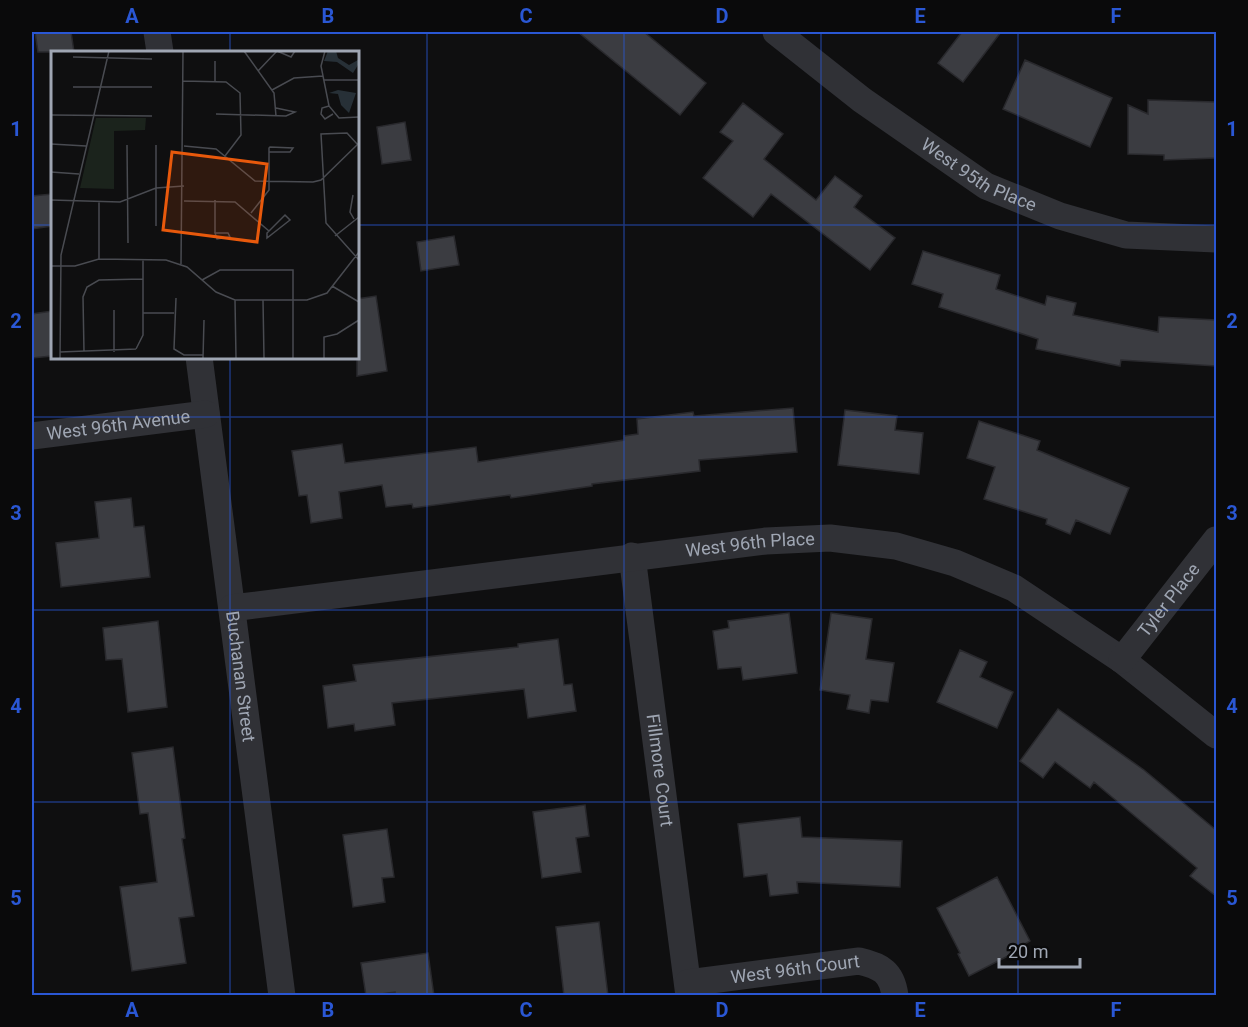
<svg xmlns="http://www.w3.org/2000/svg" width="1248" height="1027" font-family="Roboto,sans-serif">
	<style>
		.building { fill: #3b3c41; stroke: #29292d; stroke-width: 1.5 }
		.lines { fill: none; stroke-linecap: round; stroke-linejoin: round }
		.minor { stroke: #303136; stroke-width: 27 }
		.grid { fill: none; stroke: #2a57d4; stroke-width: 1.5; stroke-opacity: 0.55 }
		.labels { text-anchor: middle; stroke-width: 4.5; stroke-linejoin: round; paint-order: stroke }
		.street-label { font-size: 18px; fill: #9fa6b3; stroke: #0a0a0b }
		.inset-road { fill: none; stroke: #494b51; stroke-width: 1.5 }
		.view { fill: #e8590c; fill-opacity: 0.15; stroke: #e8590c; stroke-width: 3 }
		.inset-edge { fill: none; stroke: #9fa6b3; stroke-width: 3 }
		.neatline { fill: none; stroke: #2a57d4; stroke-width: 2 }
		.grid-label { font-size: 20px; text-anchor: middle; font-weight: bold; fill: #2a57d4 }
	</style>
	<rect width="100%" height="100%" fill="#0f0f10"/>
	<path class="building" d="M35,32H71L74,52H38Z
		M578,32H644L706,83L680,115Z
		M962,32H1001L963,82L938,63Z
		M1025,60L1112,98L1090,147L1003,109Z
		M1148,100L1216,102V158L1164,160V155L1128,154V105L1148,114Z
		M743,103L783,134L764,159L816,200L835,176L862,196L854,207L895,238L870,270L771,194L753,217L703,178L733,141L720,132Z
		M405,122L411,160L382,164L377,127Z
		M52,194V226L32,229V196Z
		M454,236L459,265L421,271L417,242Z
		M923,251L1000,275L996,289L1045,305L1047,296L1076,303L1073,315L1158,332L1159,317L1216,320V366L1121,360L1120,366L1036,349L1038,339L939,307L943,294L912,284Z
		M376,296L387,371L357,376V299Z
		M52,311V356L32,358V314Z
		M793,408L797,452L699,460L700,471L592,484V486L511,498L510,495L413,508L412,504L386,507L382,485L339,492L342,518L311,523L307,495L299,496L292,451L342,444L345,463L476,447L478,462L624,440V436L638,434L637,419L693,412L694,416Z
		M845,410L897,416L895,430L923,433L919,474L838,465Z
		M979,421L1040,441L1037,450L1129,488L1110,534L1076,520L1070,534L1046,524L1047,519L984,499L995,467L967,458Z
		M131,498L134,527L144,526L150,577L61,587L56,543L99,538L95,502Z
		M789,613L797,673L743,680L741,667L718,669L713,631L729,628L728,621Z
		M831,613L872,619L866,659L894,663L888,702L871,700L869,713L847,709L850,695L820,690Z
		M158,621L167,707L128,712L122,659L106,660L103,628Z
		M558,639L564,685L572,684L576,711L528,718L524,689L392,703L395,725L355,731L354,724L328,728L323,686L356,681L353,665L518,647V644Z
		M960,650L987,662L980,677L1013,692L997,728L937,702Z
		M1058,709L1144,770L1216,830V896L1190,876L1197,868L1094,782L1090,788L1055,762L1043,778L1020,761Z
		M173,747L185,838L182,839L194,916L179,918L186,963L132,971L120,887L157,882L148,813L140,814L132,753Z
		M585,805L589,836L576,838L581,872L542,878L533,812Z
		M800,817L802,837L902,841L900,887L797,882L798,893L770,896L767,874L744,877L738,824Z
		M387,829L394,877L382,878L385,902L353,907L343,835Z
		M997,877L1030,941L1011,952L1012,954L969,976L958,954L960,953L937,908Z
		M599,922L608,996H564L556,927Z
		M428,953L434,996H395V992L366,996L361,963Z"/>
	<g class="lines">
		<g class="minor">
			<path d="M157,32L160,52"/>
			<path id="s1" d="M776,32L862,100L986,186L1060,216L1126,235L1216,239"/>
			<path id="s2" d="M199,357L282,996"/>
			<path id="s3" d="M32,436L206,414"/>
			<path id="s4" d="M632,556L689,996"/>
			<path id="s5" d="M232,608L766,541L830,538L896,546L955,563L1014,588L1122,660L1216,735"/>
			<path id="s6" d="M1122,660L1216,540"/>
			<path id="s7" d="M688,983L859,961C881,966 892,972 895,996"/>
		</g>
	</g>
	<path class="grid" d="M230,32V52M427,32V996M624,32V996M821,32V996M1018,32V996M32,225H52M357,225H1216M230,357V996M32,417H1216M32,610H1216M32,802H1216"/>
	<g class="labels">
		<g class="street-label">
			<text dy="6" stroke="none"><textPath href="#s1" startOffset="249">West 95th Place</textPath></text>
			<text dy="6" stroke="none"><textPath href="#s3" startOffset="87">West 96th Avenue</textPath></text>
			<text dy="6" stroke="none"><textPath href="#s5" startOffset="522">West 96th Place</textPath></text>
			<text dy="6" stroke="none"><textPath href="#s6" startOffset="76">Tyler Place</textPath></text>
			<text dy="6" stroke="none"><textPath href="#s2" startOffset="322">Buchanan Street</textPath></text>
			<text dy="6" stroke="none"><textPath href="#s4" startOffset="216">Fillmore Court</textPath></text>
			<text dy="6" stroke="none"><textPath href="#s7" startOffset="108">West 96th Court</textPath></text>
		</g>
	</g>
	<g transform="translate(51 51)">
		<rect width="308" height="308" fill="#0f0f10"/>
		<path d="M45,67H95L94,79L63,80V138L29,137Z" fill="#1b231c"/>
		<path d="M277,0H285L287,7L298,14L307,9V14L302,22L286,11L273,10ZM287,39L305,42L298,62L290,54L287,43L278,42Z" fill="#273037"/>
		<path class="inset-road" d="M193,0L223,42L225,65M226,0L240,6L244,0M274,0L270,15L278,55L288,67L308,66M22,6L101,8M164,10V30M207,20L226,0M273,29H308M132,30L175,31L189,42L190,84L174,105M22,36H101M221,39L243,27L272,25M278,55L271,57L270,63L274,68L282,63M165,63L235,65L244,61L225,57M0,64L101,65M0,93L35,95M76,94L77,192M105,94V175M307,94L296,82L270,83L275,172L308,209M133,95L165,98L204,130L262,131L270,129L308,92M0,121L28,123M302,144L299,161L303,168M0,149L69,151L105,137L133,135M164,149V182M48,150V208M133,150L184,151L218,180M200,162L218,139V97L219,96L242,97L239,101H218M234,164L239,169L216,187V182ZM164,182H177L179,186L166,188ZM284,185L308,166M130,213L132,0M0,215H24L48,208L115,209L136,216L165,241L184,249H256L276,242L308,201M151,229L169,219H242V307M281,235L308,251M125,247L123,298L133,304H152M184,249L185,307M212,249L213,307M92,262H123M85,298L92,284V209M9,301L85,298M33,301L32,246L36,236L48,229L92,228M63,301V259M9,307L10,204L58,0M152,307L153,269M273,307V286L286,283L308,269"/>
		<path class="view" d="M121,101L216,113L206,191L112,179Z"/>
		<rect width="308" height="308" class="inset-edge"/>
	</g>
	<rect width="1248" height="1027" fill="none" stroke="#0a0a0b" stroke-width="66"/>
	<path d="M999 958v9h81v-9" fill="none" stroke="#9fa6b3" stroke-width="3"/>
	<text x="1008" y="958" font-size="18" fill="#9fa6b3" stroke="#0a0a0b" stroke-width="4.5" paint-order="stroke">20 m</text>
	<rect x="33" y="33" width="1182" height="961" class="neatline"/>
	<g class="grid-label">
		<text x="132" y="23">A</text>
		<text x="328" y="23">B</text>
		<text x="526" y="23">C</text>
		<text x="722" y="23">D</text>
		<text x="920" y="23">E</text>
		<text x="1116" y="23">F</text>
		<text x="16" y="136">1</text>
		<text x="1232" y="136">1</text>
		<text x="16" y="328">2</text>
		<text x="1232" y="328">2</text>
		<text x="16" y="520">3</text>
		<text x="1232" y="520">3</text>
		<text x="16" y="713">4</text>
		<text x="1232" y="713">4</text>
		<text x="16" y="905">5</text>
		<text x="1232" y="905">5</text>
		<text x="132" y="1017">A</text>
		<text x="328" y="1017">B</text>
		<text x="526" y="1017">C</text>
		<text x="722" y="1017">D</text>
		<text x="920" y="1017">E</text>
		<text x="1116" y="1017">F</text>
	</g>
</svg>
